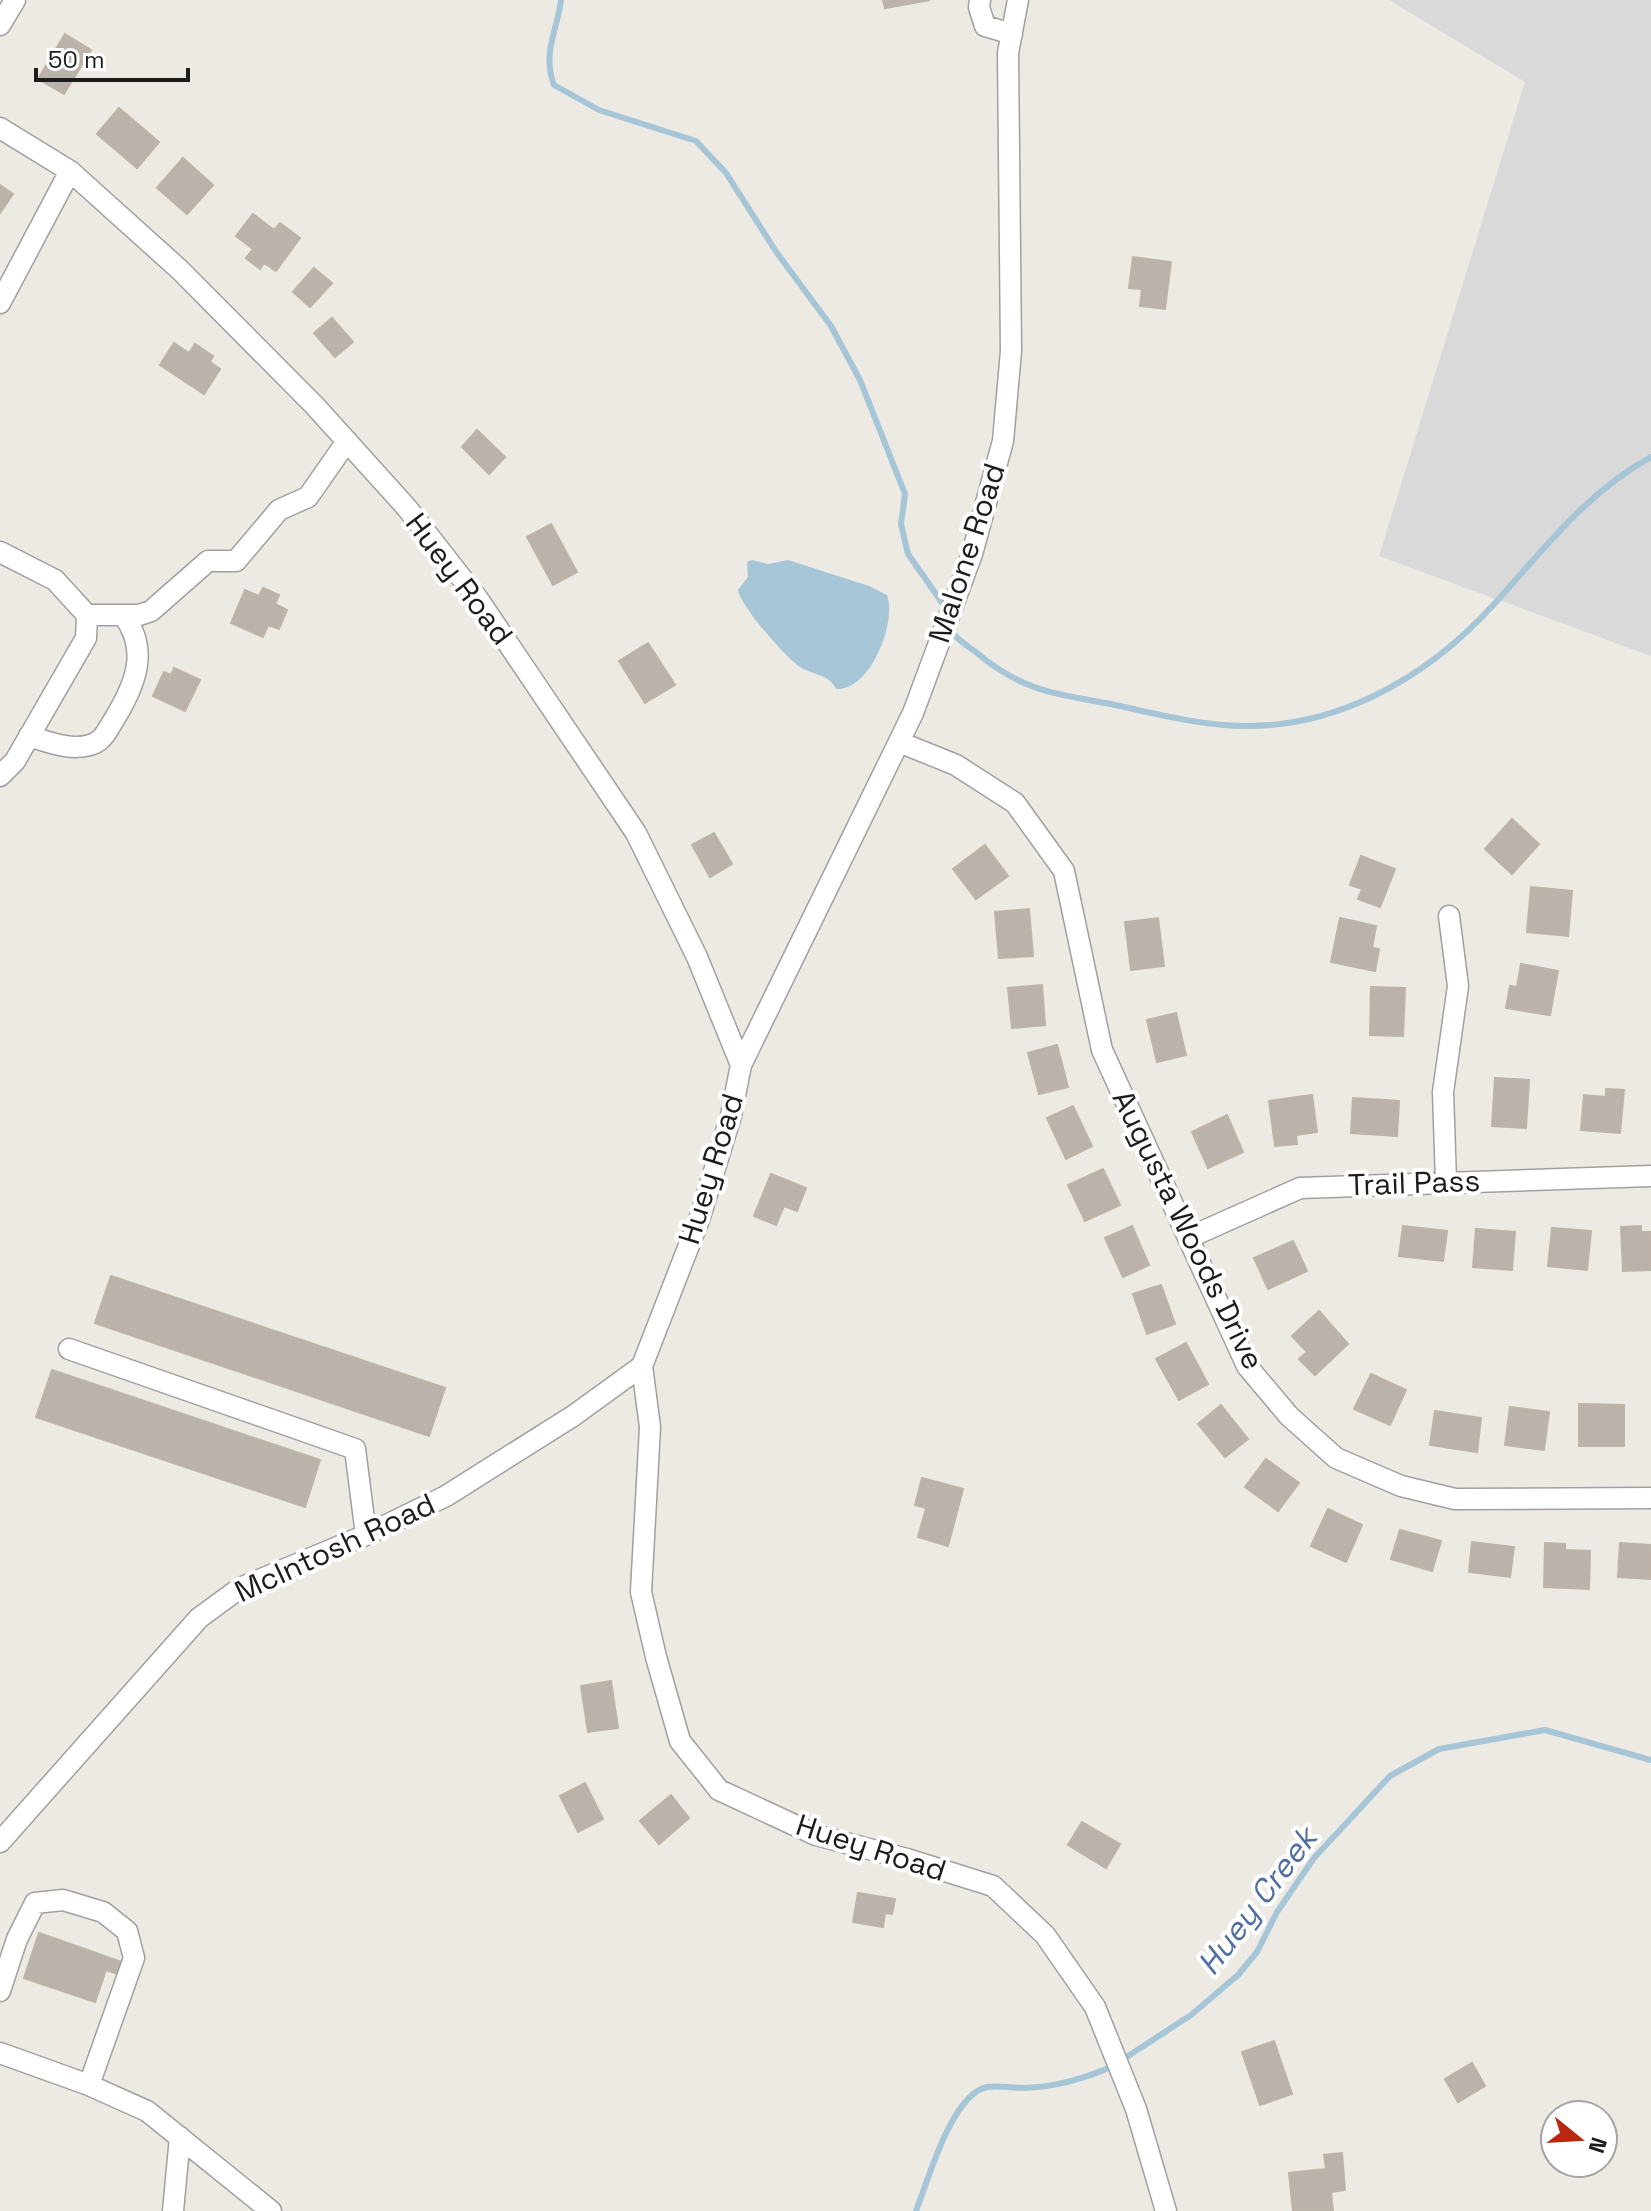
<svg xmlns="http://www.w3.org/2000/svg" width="1651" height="2211" font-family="'Space Grotesk',sans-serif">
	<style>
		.residential { fill: #dad9d9 }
		.water { fill: #a6c5d7 }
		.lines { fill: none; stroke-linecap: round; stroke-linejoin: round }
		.stream { stroke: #a6c5d7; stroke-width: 6 }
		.building { fill: #b9b3ac; stroke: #bdb3a6; stroke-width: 2 }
		.minor-casing { stroke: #a0a0a0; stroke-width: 23 }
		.minor { stroke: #fff; stroke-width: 20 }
		.labels { text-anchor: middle; stroke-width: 8; stroke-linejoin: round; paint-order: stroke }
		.street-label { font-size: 30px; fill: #1c1c1c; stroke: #fff }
		.water-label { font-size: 32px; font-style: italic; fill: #516ea3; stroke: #fff }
	</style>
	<rect width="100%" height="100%" fill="#eceae2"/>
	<path class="residential" d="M1389,0H1651V656L1379,556L1525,82Z"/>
	<path class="water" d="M752,560L768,564L788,560L869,586L887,595C897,621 871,691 836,689C829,674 813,675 800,667C785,657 740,605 738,590L748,577L747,562Z"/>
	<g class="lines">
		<path class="stream" d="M561,0C557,32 542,53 554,85L599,110L696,141L726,173L777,253L831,326L860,380L905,494L901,524L908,554L943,604L945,612
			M950,630C956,639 968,646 977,653C1022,691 1056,694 1111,704C1148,712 1186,722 1224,725C1331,734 1427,679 1496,602C1544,549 1587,492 1651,457
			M1122,2060L1191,2015L1238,1975L1257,1952L1277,1912L1314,1858L1390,1776L1439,1749L1545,1730L1651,1760
			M916,2211C928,2180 952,2094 987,2087C999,2085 1013,2088 1024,2088C1056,2087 1084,2079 1113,2066"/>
	</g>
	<path class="building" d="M883,0H930L885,8Z
		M65,34L91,50L64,94L38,79Z
		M119,108L159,142L137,168L97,134Z
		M183,158L213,185L187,214L157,188Z
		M0,185L13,194L0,213Z
		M253,214L274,230L280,223L300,238L276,271L264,263L260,269L246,258L253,249L236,236Z
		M1133,257L1171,262L1165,309L1140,306L1142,289L1129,288Z
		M314,268L332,283L310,307L293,292Z
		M332,318L353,342L335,357L314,333Z
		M174,343L189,353L195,344L213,356L210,362L220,369L204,394L160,365Z
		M477,430L505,457L489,474L462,447Z
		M551,524L577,572L553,585L527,537Z
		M263,588L279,595L275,604L287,610L279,629L268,625L263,637L231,623L245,590L259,596Z
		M648,643L675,685L645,703L619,661Z
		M174,668L200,680L185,711L153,696L164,672L171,675Z
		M1512,819L1539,844L1512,874L1485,849Z
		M714,833L732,864L710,877L692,845Z
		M985,845L1008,876L976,899L953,869Z
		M1361,856L1395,869L1380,907L1358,899L1362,889L1350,885Z
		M1531,887L1572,891L1568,936L1527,932Z
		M1029,909L1033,956L999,958L995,912Z
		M1158,918L1164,966L1131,970L1125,922Z
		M1340,918L1376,926L1372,948L1379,949L1375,971L1331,962Z
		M1521,964L1558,971L1550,1015L1506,1008L1510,986L1517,987Z
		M1042,985L1045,1025L1012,1028L1008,988Z
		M1371,987L1405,988L1403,1036L1370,1035Z
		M1176,1013L1186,1055L1157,1062L1147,1020Z
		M1057,1045L1068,1087L1039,1094L1028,1053Z
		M1495,1078L1529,1080L1526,1128L1492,1126Z
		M1606,1089L1624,1090L1620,1133L1581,1130L1584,1095L1606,1097Z
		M1312,1095L1317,1132L1296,1135L1297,1144L1275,1146L1269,1101Z
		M1353,1098L1399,1101L1397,1136L1351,1133Z
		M1073,1106L1092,1146L1066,1159L1047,1118Z
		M1227,1115L1243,1152L1208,1168L1192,1132Z
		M1103,1169L1120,1205L1085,1221L1068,1185Z
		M771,1174L806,1188L797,1211L784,1206L776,1225L754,1216Z
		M1132,1226L1149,1265L1123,1277L1105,1238Z
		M1403,1226L1447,1231L1443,1261L1399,1256Z
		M1641,1226V1232H1651V1270L1623,1271L1621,1227Z
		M1552,1228L1591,1231L1587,1270L1548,1266Z
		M1476,1229L1515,1232L1512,1270L1473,1267Z
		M1293,1241L1307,1271L1268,1289L1254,1258Z
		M111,1276L445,1388L429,1436L95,1323Z
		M1161,1285L1175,1324L1147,1334L1133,1294Z
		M1319,1311L1348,1344L1315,1375L1299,1359L1307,1352L1292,1336Z
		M1186,1343L1208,1384L1179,1400L1156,1359Z
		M52,1370L320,1460L305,1507L36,1417Z
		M1371,1374L1406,1390L1390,1425L1354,1409Z
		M1579,1404L1624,1405V1446H1579Z
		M1221,1405L1248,1439L1225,1457L1198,1424Z
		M1510,1407L1549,1412L1544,1450L1505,1445Z
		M1435,1411L1481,1418L1477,1452L1430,1445Z
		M1266,1459L1299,1483L1278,1511L1245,1487Z
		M922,1478L963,1489L948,1546L918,1537L926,1508L915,1505Z
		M1328,1509L1362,1525L1346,1562L1311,1546Z
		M1400,1530L1441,1541L1432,1571L1391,1559Z
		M1472,1542L1514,1547L1510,1577L1469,1572Z
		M1545,1543L1565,1544V1550L1590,1551L1589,1589L1544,1587Z
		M1620,1543L1651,1545V1579L1618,1577Z
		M611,1681L618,1728L588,1732L581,1686Z
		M585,1783L603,1819L578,1832L560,1796Z
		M671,1795L689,1818L659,1844L640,1821Z
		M1082,1822L1120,1844L1106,1868L1068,1845Z
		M858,1893L895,1899L892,1914L885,1913L883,1927L853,1922Z
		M39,1933L122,1962L118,1974L106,1970L95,2002L24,1978Z
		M1274,2041L1292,2094L1260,2105L1242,2052Z
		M1472,2063L1485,2086L1458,2102L1445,2079Z
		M1342,2153L1345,2190L1331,2192L1333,2211H1293L1289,2173L1326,2169L1324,2155Z"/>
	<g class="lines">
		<g class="minor-casing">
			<path id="minor" d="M980,0L979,7L985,26L1012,34
				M0,25L15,0
				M0,128L70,171L180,270L315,406L407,508L478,599L636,833L697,957L741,1065L731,1116L700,1217L642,1366L650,1427L641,1592L656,1657L680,1741L719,1790L816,1835L907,1859L993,1886L1045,1935L1095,2007L1136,2109L1166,2211
				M0,303L70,171
				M0,552L55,580L87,615L86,638L15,761L0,776
				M87,615H139L151,611L208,561H236L279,510L308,497L347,441
				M29,736C49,742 70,751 90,745C103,742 108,729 115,718C135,685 150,650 123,615
				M899,742L956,765L1015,803L1064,871L1102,1050L1247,1366L1289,1416L1336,1458L1401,1486L1455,1499L1651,1498
				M741,1065L913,713L972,554L1003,441L1011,351L1008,53L1018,0
				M1446,1182L1443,1092L1458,986L1449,916
				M1188,1238L1300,1188L1651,1176
				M69,1349L355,1449L366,1535
				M0,1842L199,1618L240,1588L366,1535L446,1496L573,1416L642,1366
				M0,1991L17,1939L35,1903L63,1900L103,1912L127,1931L134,1958L89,2085
				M0,2053L89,2085L147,2111L271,2211
				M173,2211L180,2137"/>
		</g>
		<use href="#minor" class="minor"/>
	</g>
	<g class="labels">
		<g class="street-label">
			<text transform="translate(967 553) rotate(-72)" y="10">Malone Road</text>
			<text transform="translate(459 579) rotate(53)" y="10">Huey Road</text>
			<text transform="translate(711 1169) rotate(-73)" y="10">Huey Road</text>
			<text transform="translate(1414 1183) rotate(-2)" y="10">Trail Pass</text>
			<text transform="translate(1188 1230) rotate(64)" y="10">Augusta Woods Drive</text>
			<text transform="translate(335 1548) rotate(-25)" y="10">McIntosh Road</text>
			<text transform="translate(871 1848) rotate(18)" y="10">Huey Road</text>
		</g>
		<g class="water-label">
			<text transform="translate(1257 1901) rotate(-53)" y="11">Huey Creek</text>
		</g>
	</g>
	<g transform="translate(1579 2139) rotate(108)"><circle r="38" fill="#ffffff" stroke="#a4a4a4" stroke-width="2"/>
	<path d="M0-6L14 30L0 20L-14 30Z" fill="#b82810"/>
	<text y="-12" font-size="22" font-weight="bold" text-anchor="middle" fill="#1c1c1c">N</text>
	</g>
	<path d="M36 68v12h152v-12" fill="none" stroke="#1c1c1c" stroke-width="4"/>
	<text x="48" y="68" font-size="24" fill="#1c1c1c" stroke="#ffffff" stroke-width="6" paint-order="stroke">50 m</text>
</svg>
